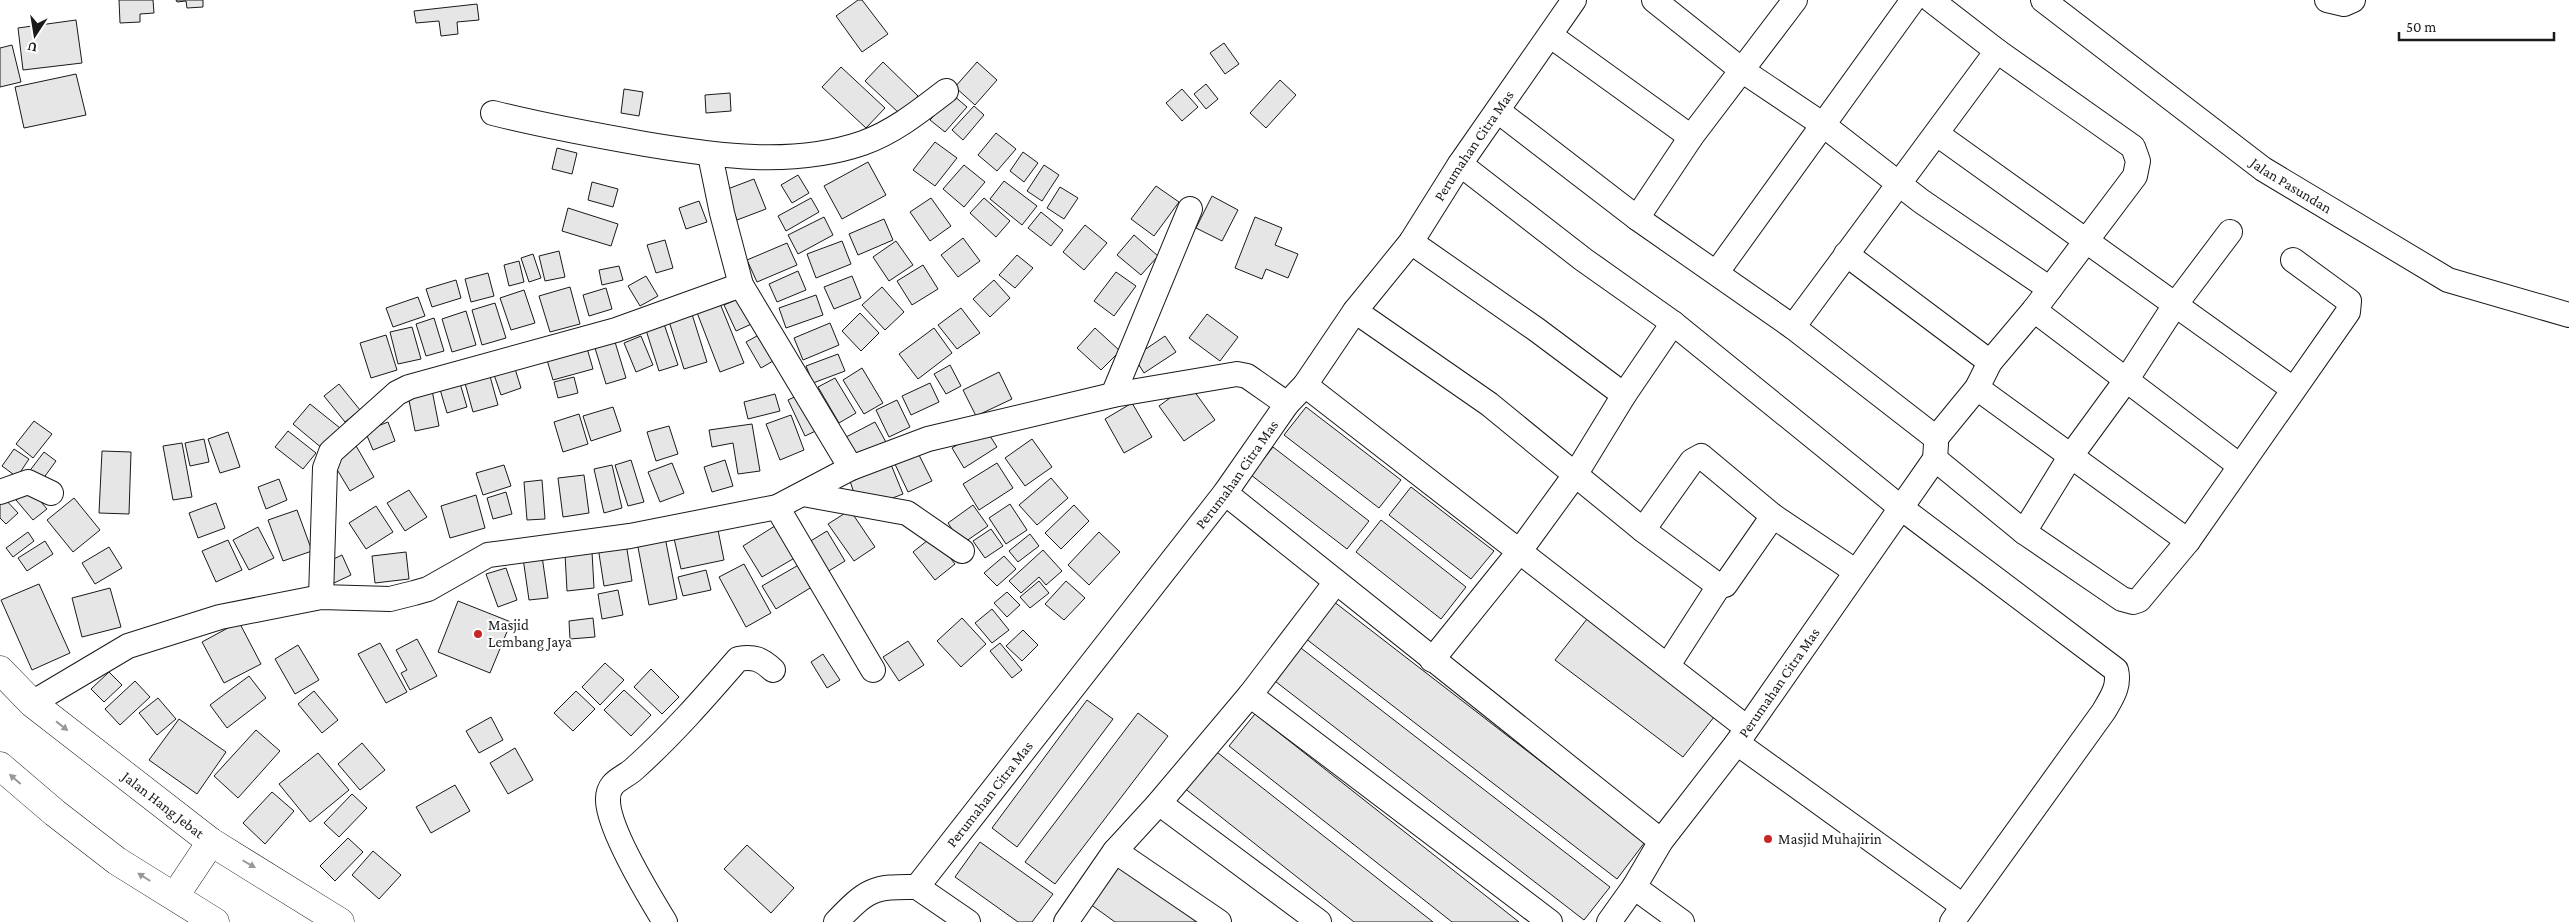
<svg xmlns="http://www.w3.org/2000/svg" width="2569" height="922" font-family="'Crimson Pro',serif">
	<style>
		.building { fill: #e6e6e6; stroke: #1a1a1a }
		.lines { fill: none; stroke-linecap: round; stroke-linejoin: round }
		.minor-casing { stroke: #1a1a1a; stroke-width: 26 }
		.highway-casing { stroke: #1a1a1a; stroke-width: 29 }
		.minor { stroke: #fff; stroke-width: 24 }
		.highway { stroke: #fff; stroke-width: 28 }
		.oneway { fill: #989898 }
		.poi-dot { fill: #c62828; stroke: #fff; stroke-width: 2 }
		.labels { text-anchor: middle; stroke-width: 4; stroke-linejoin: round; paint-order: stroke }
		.street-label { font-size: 15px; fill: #1a1a1a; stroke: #fff }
		.poi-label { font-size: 15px; fill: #1a1a1a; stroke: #fff; text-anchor: start }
	</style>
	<rect width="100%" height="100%" fill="#fff"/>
	<path class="building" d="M119,0H153L154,13L140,14V22L120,23Z
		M176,0H203V7L187,8L186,1L177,2Z
		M858,0H862L888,34L862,52L836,16Z
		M477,4L479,20L457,22L458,34L441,36L439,21L416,23L414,11Z
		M76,20L82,63L23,70L18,28Z
		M1224,43L1239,64L1225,74L1210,53Z
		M12,45L21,82L0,87V48Z
		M883,62L918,96L900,114L865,81Z
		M977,62L997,80L975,105L955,87Z
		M841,67L885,108L866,128L822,87Z
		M76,74L86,115L24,128L15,87Z
		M1280,80L1296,95L1266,128L1250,113Z
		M1206,84L1218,99L1206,109L1194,94Z
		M624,89L643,92L639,116L621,113Z
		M1182,89L1198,107L1182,121L1166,103Z
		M730,93L731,111L706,113L705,95Z
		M953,95L967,107L945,132L930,120Z
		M974,106L984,115L963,140L952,130Z
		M996,133L1016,149L997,171L978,155Z
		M935,142L957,158L935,186L913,170Z
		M557,148L577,153L572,174L552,169Z
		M1023,152L1038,163L1024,182L1010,171Z
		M868,162L886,195L842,219L824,186Z
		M964,165L985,182L964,207L943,189Z
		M1044,165L1059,175L1042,201L1027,191Z
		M798,175L809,193L792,203L781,185Z
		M754,179L766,209L737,220L725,190Z
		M1004,181L1037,206L1022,225L990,199Z
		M592,182L618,189L613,207L588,200Z
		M1156,186L1179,202L1154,236L1131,219Z
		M1060,187L1078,198L1064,219L1047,208Z
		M1212,196L1238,210L1222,241L1196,228Z
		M811,198L819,212L786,231L778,216Z
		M931,198L951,226L930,241L910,212Z
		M984,198L1010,221L996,237L970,213Z
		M699,201L707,222L686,229L679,208Z
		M568,208L618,224L611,246L562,231Z
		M1041,212L1063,230L1051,246L1028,228Z
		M824,217L833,235L798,254L788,235Z
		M1255,217L1282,228L1275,245L1298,254L1288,278L1266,269L1262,279L1235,268Z
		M884,219L893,240L858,255L849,234Z
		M1085,225L1107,243L1084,270L1063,252Z
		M1134,235L1158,256L1141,275L1117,255Z
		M963,238L980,261L958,277L941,255Z
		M665,240L673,268L656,273L647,245Z
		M842,241L851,264L816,278L807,254Z
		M896,241L913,265L889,281L873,257Z
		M787,243L797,265L757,282L747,260Z
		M559,251L565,277L545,281L539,256Z
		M533,254L541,278L529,282L521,258Z
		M1017,255L1033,268L1015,288L999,275Z
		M519,261L524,282L509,286L504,265Z
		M923,265L938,289L912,305L897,281Z
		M619,266L623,280L602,285L599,270Z
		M798,271L806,290L777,302L769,284Z
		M1116,272L1136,286L1114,316L1094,301Z
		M488,273L494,296L471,302L465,279Z
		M646,276L658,296L640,306L628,286Z
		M852,276L861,298L834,309L824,287Z
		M456,280L461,298L432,307L426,289Z
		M994,280L1010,298L990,317L973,299Z
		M570,287L580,324L550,332L539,296Z
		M882,287L904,312L885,330L862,305Z
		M606,288L612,309L589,316L583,295Z
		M524,290L535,323L511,330L500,298Z
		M816,295L823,315L786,328L779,308Z
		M745,296L756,322L736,331L724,305Z
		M418,297L425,316L393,327L386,308Z
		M719,301L744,363L720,372L696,310Z
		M495,303L506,338L482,345L472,310Z
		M961,308L980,333L957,349L938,325Z
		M466,311L476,345L452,352L442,319Z
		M691,311L707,362L684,369L668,318Z
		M860,313L879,333L861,351L842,331Z
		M1207,314L1238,337L1220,361L1189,338Z
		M434,318L444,351L426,356L416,324Z
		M830,323L839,345L803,360L794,338Z
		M664,324L678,365L659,371L646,330Z
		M412,327L421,359L398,364L390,332Z
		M934,328L952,353L918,379L899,354Z
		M1095,328L1120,351L1101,370L1077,348Z
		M766,331L780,357L761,368L746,342Z
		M386,335L397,370L371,378L360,343Z
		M641,336L653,365L636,372L624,343Z
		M1165,336L1176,352L1144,373L1134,357Z
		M615,342L626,378L606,384L595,348Z
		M587,348L593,369L553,380L547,360Z
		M838,354L845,371L813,383L806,366Z
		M512,359L521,388L501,395L491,366Z
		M950,365L961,386L946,394L934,374Z
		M862,368L883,403L864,414L843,380Z
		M488,369L498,405L473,412L463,376Z
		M999,372L1012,399L976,416L963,390Z
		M574,377L578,393L558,398L554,382Z
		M835,378L856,413L839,423L818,387Z
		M459,380L467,407L447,413L439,386Z
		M930,383L939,402L911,415L902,396Z
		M339,384L360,410L345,422L324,396Z
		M1189,384L1215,420L1184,441L1159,406Z
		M431,385L439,426L415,431L407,390Z
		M805,392L822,428L805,436L788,400Z
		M775,394L780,411L748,419L744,402Z
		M897,400L910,427L889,437L876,410Z
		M1132,403L1152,437L1124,453L1105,419Z
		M310,404L340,428L323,449L293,424Z
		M613,407L621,431L591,441L583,416Z
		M1306,407L1401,480L1379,508L1284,435Z
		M579,414L588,444L563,452L554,422Z
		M791,415L804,450L780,460L766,424Z
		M34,421L52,434L33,458L16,444Z
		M388,422L395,441L373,450L365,431Z
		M875,422L887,444L858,459L846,437Z
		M752,424L760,471L738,474L733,443L712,447L709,430Z
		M669,426L678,454L656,461L647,432Z
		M985,428L997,447L964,468L952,448Z
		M288,431L316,453L303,469L275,447Z
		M228,432L240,467L220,473L208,439Z
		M204,439L209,462L190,466L185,443Z
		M1032,439L1052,467L1025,486L1005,458Z
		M182,443L192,497L173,500L163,446Z
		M355,444L374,477L350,491L330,458Z
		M1273,447L1369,521L1347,549L1251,475Z
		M14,449L29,459L17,477L2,466Z
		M102,451L131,452L129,514L99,513Z
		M917,451L932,481L908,492L894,462Z
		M44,452L56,461L40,483L28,473Z
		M631,460L644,502L628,506L615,465Z
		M725,460L733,486L712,492L704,467Z
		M890,462L903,494L877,504L855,496L849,478Z
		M672,463L684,493L660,502L648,472Z
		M997,463L1013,488L979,510L963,484Z
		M504,465L511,486L483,495L476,473Z
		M612,465L622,508L604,513L594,469Z
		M584,475L589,513L563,517L558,478Z
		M1051,478L1068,498L1037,525L1019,505Z
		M279,479L287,500L266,509L258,487Z
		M542,480L545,519L527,520L524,482Z
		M1411,487L1494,551L1471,579L1389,515Z
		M30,489L47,509L33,520L16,500Z
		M409,490L427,517L405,531L387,503Z
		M506,492L512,514L493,519L487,498Z
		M476,495L485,528L450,538L441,506Z
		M3,497L18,513L6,524L0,518V499Z
		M74,498L100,530L73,552L47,520Z
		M216,503L225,528L198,538L189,513Z
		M1010,504L1027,530L1006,544L989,518Z
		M973,505L988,526L962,544L948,523Z
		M1074,505L1089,521L1061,549L1045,533Z
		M376,506L393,532L366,549L349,523Z
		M297,510L312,551L283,561L268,520Z
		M850,510L875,547L854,561L828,524Z
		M1381,520L1466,587L1441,619L1356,552Z
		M778,524L798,556L762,577L743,546Z
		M717,525L724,560L681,569L673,534Z
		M258,527L274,558L249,570L233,540Z
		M991,529L1003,546L985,558L973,541Z
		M827,531L845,561L827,572L809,542Z
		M28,532L34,541L13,557L6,548Z
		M1099,532L1120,552L1089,585L1068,565Z
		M1030,534L1039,546L1018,562L1009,551Z
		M933,536L955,564L935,580L913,552Z
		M665,537L677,599L649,605L637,542Z
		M228,540L242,570L216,582L202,551Z
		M45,541L53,554L27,571L18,558Z
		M626,543L632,581L604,586L598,547Z
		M109,547L122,568L95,584L82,563Z
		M1043,550L1062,571L1046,585L1039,577L1021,593L1009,581Z
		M406,552L409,579L375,583L372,556Z
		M592,552L594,588L567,591L565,554Z
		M342,555L351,575L334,583L325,563Z
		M542,556L548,598L529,600L523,558Z
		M1004,556L1016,569L997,586L984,573Z
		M802,563L815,585L776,609L762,586Z
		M744,564L771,613L746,627L719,577Z
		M506,568L517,600L498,607L486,574Z
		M706,570L711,590L683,596L678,577Z
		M1039,581L1049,593L1030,608L1020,597Z
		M1066,581L1085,598L1064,620L1045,604Z
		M39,584L70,653L32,670L1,600Z
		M110,588L121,627L82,637L72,598Z
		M618,590L623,615L602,619L598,594Z
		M1007,592L1020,605L1007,617L994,603Z
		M458,601L511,622L490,673L438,652Z
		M1333,601L1645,842L1617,879L1305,638Z
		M992,609L1009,630L992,643L975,623Z
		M593,618L595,637L570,639L569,621Z
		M962,618L986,644L961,667L937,641Z
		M1587,619L1714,717L1683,757L1555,660Z
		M239,622L261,664L224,683L202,642Z
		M1023,630L1038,645L1022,661L1006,646Z
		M417,639L437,676L410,690L401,673L407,670L396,650Z
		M908,641L924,665L899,681L883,657Z
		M380,643L407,692L386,703L358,654Z
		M1000,643L1022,670L1012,678L990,651Z
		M298,645L319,680L295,694L275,659Z
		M1297,645L1610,887L1584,920L1271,678Z
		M823,654L840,680L827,688L811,662Z
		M605,663L624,680L600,705L582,687Z
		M651,669L679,697L662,714L634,687Z
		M109,672L122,685L104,702L91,689Z
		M249,676L266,698L227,728L210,705Z
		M135,681L150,697L120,725L105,709Z
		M624,690L651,715L631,736L604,710Z
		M314,691L338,720L322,733L298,704Z
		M576,691L595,709L573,731L554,713Z
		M158,698L176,719L157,735L139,713Z
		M1087,700L1113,719L1017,847L992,828Z
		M1138,713L1168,736L1055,884L1025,862Z
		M1255,714L1519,922H1452L1229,746Z
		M491,717L503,740L479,753L466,731Z
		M179,719L226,752L197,794L149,760Z
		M256,730L280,751L238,798L214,776Z
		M362,743L385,770L360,790L338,764Z
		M515,748L533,780L508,794L490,763Z
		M1213,749L1433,922H1354L1183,787Z
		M318,753L349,790L310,822L279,784Z
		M455,785L470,811L431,833L416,807Z
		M272,792L294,811L265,844L243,823Z
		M352,794L367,808L339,837L324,823Z
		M348,838L363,852L335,881L320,866Z
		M980,842L1053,894L1032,922H1018L955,877Z
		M747,845L794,888L771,913L724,869Z
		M373,851L401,875L379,899L352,875Z
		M1119,865L1197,922H1115L1090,904Z"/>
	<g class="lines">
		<g class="minor-casing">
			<g id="minor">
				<path d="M1654,0L1743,71L1822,124L1921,201L2050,289"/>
				<path d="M1931,0L1997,51L2133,147L2138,161L2135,176L2034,310L1990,362L1977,388L1936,438"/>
				<path id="s1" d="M2043,0L2263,169L2448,280L2569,315"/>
				<path d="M2327,0L2344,4L2353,0"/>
				<path d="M1551,36L1691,137"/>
				<path d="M1498,111L1637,218L1793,327L1936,438"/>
				<path d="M493,113C544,126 594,135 645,144C717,156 793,167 863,143C894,132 920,111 946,91"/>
				<path d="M1937,134L2293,389"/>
				<path d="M710,155L722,213L741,285L851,468"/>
				<path d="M1460,164L1584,260L1673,323L1900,507L2116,670C2120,686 2112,697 2104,711L1952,922"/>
				<path d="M1637,218L1691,137L1795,0"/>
				<path d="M1411,242L1537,330L1624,395"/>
				<path d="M1846,254L1990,362"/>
				<path d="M1717,272L1913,0"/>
				<path d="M2034,310L2240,466"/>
				<path d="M1355,311L1489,404L1643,530L1719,586L1725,585L1773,516"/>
				<path d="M1793,327L1997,51"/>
				<path d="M1305,385L1747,728"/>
				<path d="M1977,388L2188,541"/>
				<path d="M1113,395L1190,209"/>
				<path d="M1935,459L2024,532L2122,599L2133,602L2139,600L2188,541L2348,312L2349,301L2293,260"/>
				<path d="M0,492L28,482L51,493"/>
				<path d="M1225,493L1661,841"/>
				<path d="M803,494L907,513L962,551"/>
				<path d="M777,507L873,670"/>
				<path d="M1643,530L1692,461L1701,456L1773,516L1855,571"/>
				<path d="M2024,532L2070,457L2127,379L2175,305L2230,232"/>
				<path d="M321,597L325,468L331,452L397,393L409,387L616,330L741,285"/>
				<path d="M1432,660L1519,552L1575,475L1624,395L1673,323"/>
				<path d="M1668,665L1719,586"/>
				<path d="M1250,695L1550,922"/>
				<path d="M32,703L128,646L220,617L321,597L390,599L414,593L428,589L488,555L630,536L777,507L851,468L928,439L1113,395L1237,374L1247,376L1287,404"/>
				<path d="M1737,743L1963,906"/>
				<path d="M1159,803L1319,922"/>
				<path d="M1115,851L1219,922"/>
				<path id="s2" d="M917,887L1225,493L1287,404L1305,385L1355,311L1411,242L1460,164L1574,0"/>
				<path d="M917,887L968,922"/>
				<path d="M1634,887L1682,922"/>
				<path d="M665,922C649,896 607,827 608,799C608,781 623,779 634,769C672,735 705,697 738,659C754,656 761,659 773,670"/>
				<path d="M836,922C867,890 872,886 917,887"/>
				<path d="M1066,922L1115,851L1159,803L1250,695L1336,582"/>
				<path id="s3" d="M1609,922L1634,887L1661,841L1737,743L1935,459L1936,444"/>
			</g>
		</g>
		<g class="highway-casing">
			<g id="highway">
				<path id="s4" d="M0,670L32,703L211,842L340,922"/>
				<path d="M0,766L55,813L117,861L215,922"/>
				<path d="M175,896L211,842"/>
			</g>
		</g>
		<use href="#minor" class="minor"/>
		<use href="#highway" class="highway"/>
	</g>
	<defs><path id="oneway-solid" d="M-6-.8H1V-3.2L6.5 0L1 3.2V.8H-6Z" transform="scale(1.25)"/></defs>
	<g class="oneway">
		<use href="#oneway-solid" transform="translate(62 726) rotate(38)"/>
		<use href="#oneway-solid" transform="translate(15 779) rotate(-139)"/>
		<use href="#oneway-solid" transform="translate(249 864) rotate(30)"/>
		<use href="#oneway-solid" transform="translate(144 877) rotate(-148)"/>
	</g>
	<g class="poi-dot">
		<circle cx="478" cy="634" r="5"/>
		<circle cx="1768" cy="839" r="5"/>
	</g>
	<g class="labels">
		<g class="street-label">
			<text dy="5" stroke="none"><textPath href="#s2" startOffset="928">Perumahan Citra Mas</textPath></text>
			<text dy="5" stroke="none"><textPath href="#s1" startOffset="310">Jalan Pasundan</textPath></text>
			<text dy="5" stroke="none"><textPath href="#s2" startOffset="522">Perumahan Citra Mas</textPath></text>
			<text dy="5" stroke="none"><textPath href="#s3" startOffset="294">Perumahan Citra Mas</textPath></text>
			<text dy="5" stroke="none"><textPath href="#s2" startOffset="118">Perumahan Citra Mas</textPath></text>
			<text dy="5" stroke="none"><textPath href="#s4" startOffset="212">Jalan Hang Jebat</textPath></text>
		</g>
		<g class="poi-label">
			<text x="488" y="630">Masjid<tspan x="488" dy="17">Lembang Jaya</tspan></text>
			<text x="1778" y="844">Masjid Muhajirin</text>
		</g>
	</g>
	<g transform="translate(35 35) rotate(192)" stroke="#ffffff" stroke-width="4" paint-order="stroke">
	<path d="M0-4L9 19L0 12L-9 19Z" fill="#1a1a1a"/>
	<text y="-8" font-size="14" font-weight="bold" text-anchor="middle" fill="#1a1a1a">U</text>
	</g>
	<path d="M2399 32v8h155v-8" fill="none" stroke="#1a1a1a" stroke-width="2.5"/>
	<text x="2406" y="32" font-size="15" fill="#1a1a1a" stroke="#ffffff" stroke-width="4" paint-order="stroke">50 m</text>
</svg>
